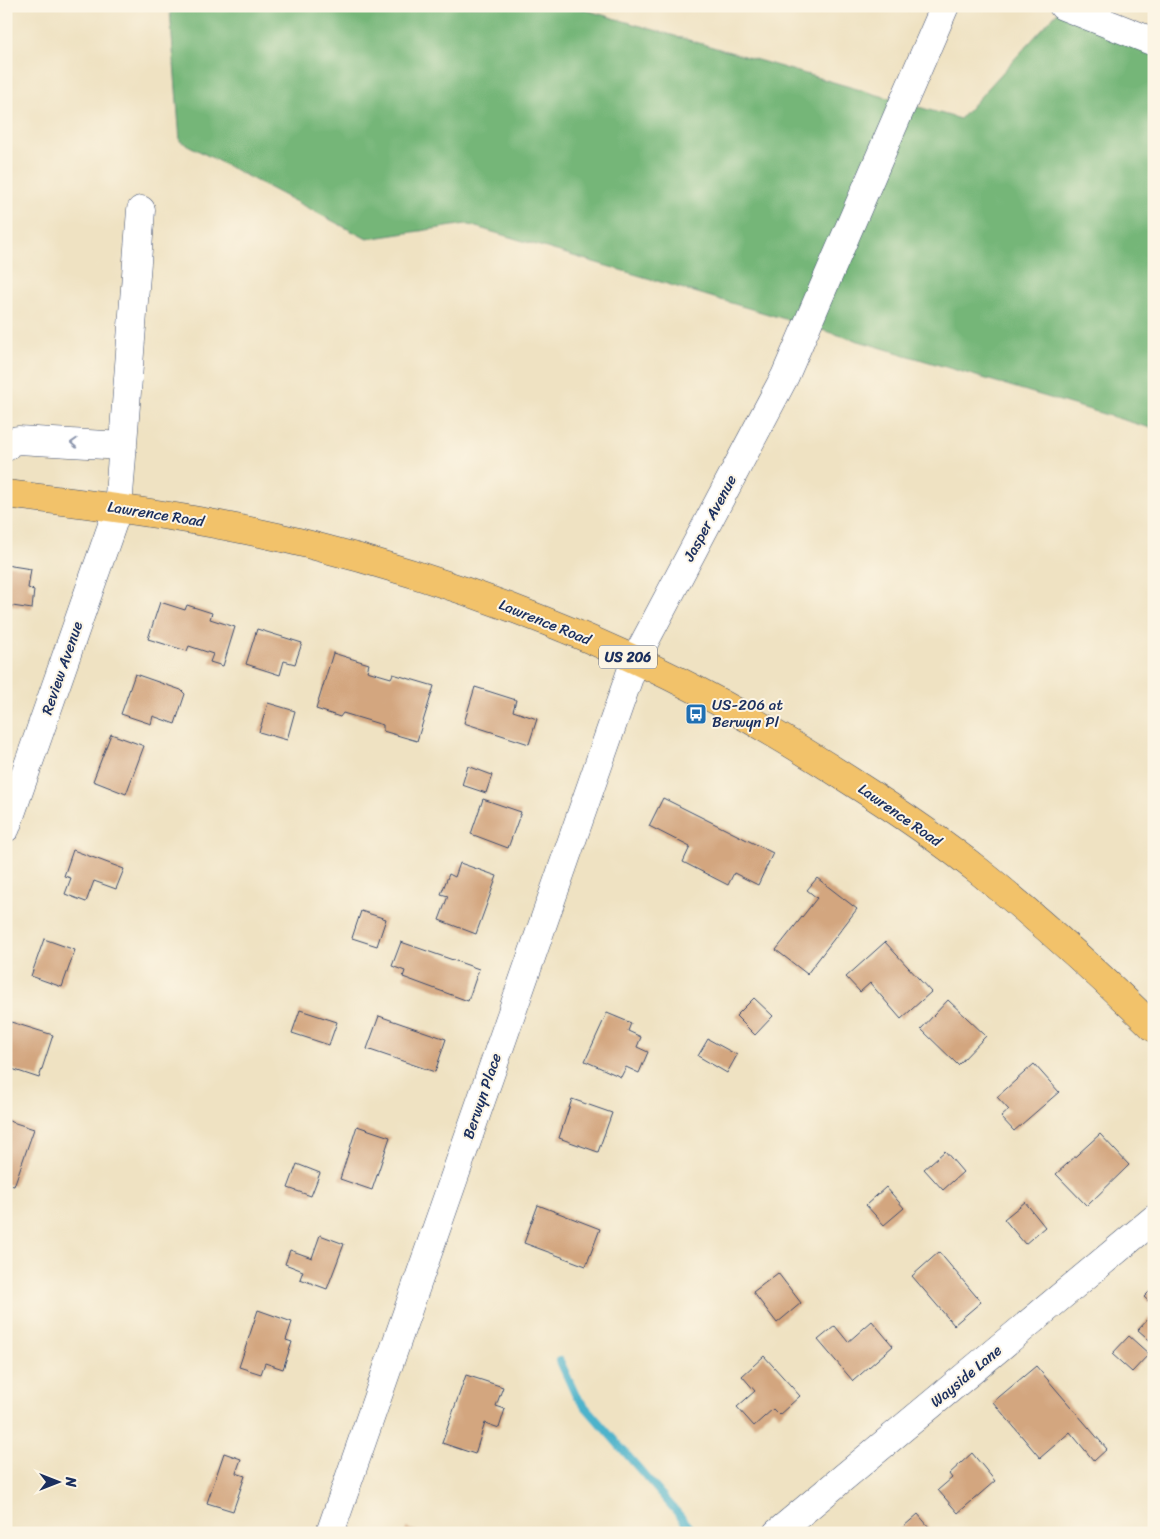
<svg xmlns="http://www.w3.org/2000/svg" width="1160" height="1539" font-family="Sriracha,sans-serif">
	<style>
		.forest { fill: #74b678; stroke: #48726b }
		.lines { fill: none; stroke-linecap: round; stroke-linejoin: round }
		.stream { stroke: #4db3cb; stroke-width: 8 }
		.building { fill: #d3a67f }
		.minor-casing { stroke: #3b4a6d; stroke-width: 29 }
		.major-casing { stroke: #3b4a6d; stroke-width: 29 }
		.minor { stroke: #fff; stroke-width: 28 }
		.major { stroke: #f2c26a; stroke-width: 28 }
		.oneway { stroke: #8d97ae }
		.labels { text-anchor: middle; stroke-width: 4; stroke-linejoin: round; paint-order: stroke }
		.shield { fill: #fcf5e5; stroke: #5e6a86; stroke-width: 1 }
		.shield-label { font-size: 14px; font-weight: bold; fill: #1b2f5e }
		.street-label { font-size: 15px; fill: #1b2f5e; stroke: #fcf5e5 }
		.poi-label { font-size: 15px; fill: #1b2f5e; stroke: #fcf5e5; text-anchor: start }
	</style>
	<rect width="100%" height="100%" fill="#fcf5e5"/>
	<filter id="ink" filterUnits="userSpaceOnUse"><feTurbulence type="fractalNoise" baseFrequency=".02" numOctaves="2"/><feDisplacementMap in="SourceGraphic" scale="10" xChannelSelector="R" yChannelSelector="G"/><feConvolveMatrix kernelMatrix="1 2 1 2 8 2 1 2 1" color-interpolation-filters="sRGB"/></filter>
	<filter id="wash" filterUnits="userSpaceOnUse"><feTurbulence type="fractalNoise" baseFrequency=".0096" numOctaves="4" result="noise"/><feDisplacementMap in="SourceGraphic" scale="20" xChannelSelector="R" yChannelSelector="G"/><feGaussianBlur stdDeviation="1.12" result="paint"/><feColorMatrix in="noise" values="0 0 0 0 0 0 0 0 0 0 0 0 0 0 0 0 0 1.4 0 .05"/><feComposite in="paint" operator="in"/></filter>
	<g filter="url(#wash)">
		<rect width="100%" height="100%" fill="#efe2c2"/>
		<path class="forest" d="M163,6H572L960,119L1063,6L1154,33V429L466,224L367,239L180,141L170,11Z"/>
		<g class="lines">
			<path class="stream" d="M560,1361L576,1396L695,1533"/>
		</g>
		<g id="blocks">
			<path class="building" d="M6,565L31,569L28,588L34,590L32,609L6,605Z
				M160,602L185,610L187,605L212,613L210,619L235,627L223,666L210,662L213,654L189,646L187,651L148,639Z
				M257,629L302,643L295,664L284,661L280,675L246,664Z
				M333,653L369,664L367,671L391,678L393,674L434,686L417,741L383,731V725L343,713L340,717L316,709Z
				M135,674L181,690L185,694L175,724L153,716L151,724L121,714Z
				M475,687L516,700L513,711L537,719L529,744L464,723Z
				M268,703L295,711L287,740L259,732Z
				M111,734L144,746L126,794L93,781Z
				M468,766L492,775L486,793L462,785Z
				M663,798L773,853L758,885L734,873L728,885L683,862L690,847L649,826Z
				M483,799L521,812L508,848L471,834Z
				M73,850L124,869L116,889L94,881L86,902L65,894L71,878L64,876Z
				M460,863L497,876L476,934L439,920L448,896L441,894L449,874L455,877Z
				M817,878L857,909L807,974L776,950L817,898L807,890Z
				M361,911L386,919L377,946L352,938Z
				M44,939L75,950L62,987L31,976Z
				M401,942L479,969L468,1001L403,977L405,971L392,966Z
				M885,942L931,992L901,1019L870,983L860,992L846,977Z
				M754,998L773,1016L755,1035L736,1016Z
				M948,1000L986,1036L958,1065L921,1029Z
				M300,1010L337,1022L329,1045L292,1033Z
				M607,1013L631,1023L628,1031L641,1037L637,1047L648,1052L639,1073L626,1067L621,1077L585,1061Z
				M379,1016L446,1039L435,1072L367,1049Z
				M11,1022L53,1035L39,1078L6,1067V1036Z
				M708,1039L737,1055L727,1073L698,1056Z
				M1034,1064L1059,1092L1014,1131L1001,1117L1009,1110L997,1097Z
				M572,1099L612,1113L598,1152L559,1138Z
				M6,1120L34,1129L14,1186L6,1184Z
				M357,1126L390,1137L372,1190L340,1179Z
				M1100,1134L1129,1165L1087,1206L1056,1174Z
				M945,1151L963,1172L943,1190L924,1169Z
				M297,1164L320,1173L311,1196L288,1188Z
				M886,1187L904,1208L884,1225L866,1205Z
				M1025,1202L1045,1227L1025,1244L1004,1219Z
				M538,1205L600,1229L586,1266L524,1243Z
				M320,1235L344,1244L327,1289L300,1279L303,1271L285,1264L290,1250L312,1258Z
				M939,1252L981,1302L954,1325L912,1276Z
				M778,1273L801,1303L777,1323L753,1292Z
				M1154,1287V1306L1144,1297Z
				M258,1310L292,1322L286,1340L292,1342L283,1369L265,1363L261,1374L239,1367Z
				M1154,1313V1344L1138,1330Z
				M872,1321L893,1346L853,1381L818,1340L835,1326L848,1342Z
				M1129,1336L1149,1354L1132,1372L1112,1354Z
				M764,1356L800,1396L779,1415L773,1409L754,1426L737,1407L755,1391L742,1376Z
				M1036,1366L1107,1449L1094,1461L1070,1432L1040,1458L993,1402Z
				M466,1375L503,1387L496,1406L505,1409L499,1428L485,1423L475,1454L442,1443Z
				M224,1453L241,1459L236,1473L245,1476L233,1511L207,1503Z
				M972,1453L995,1481L958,1513L938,1490L952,1478L949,1474Z
				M918,1514L934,1533H896Z
				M406,1528L420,1532V1533H405Z"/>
		</g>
	</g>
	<g filter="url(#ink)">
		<use href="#blocks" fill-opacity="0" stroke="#3b4a6d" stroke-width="1"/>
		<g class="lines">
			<g class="minor-casing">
				<path id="minor" d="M1063,6L1154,42
					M6,447L8,443L18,440L123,446
					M6,828L118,508L141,210
					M330,1533L635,660L785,376L945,6
					M777,1533L1154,1219"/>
			</g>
			<g class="major-casing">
				<path id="major" d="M6,494C107,506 208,519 307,544C447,579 592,633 719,702C764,727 809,754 852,782C896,810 939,839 980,872C1041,921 1098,973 1154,1028"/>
			</g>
			<use href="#minor" class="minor"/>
			<use href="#major" class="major"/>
		</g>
		<defs><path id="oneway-chevron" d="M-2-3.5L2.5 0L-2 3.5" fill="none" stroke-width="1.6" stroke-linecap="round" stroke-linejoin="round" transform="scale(1.25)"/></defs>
		<use class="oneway" href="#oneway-chevron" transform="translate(74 443) rotate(-177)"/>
	</g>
	<defs>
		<g id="bus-square" transform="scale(1.125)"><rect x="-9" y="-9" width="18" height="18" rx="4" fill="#1f6fb2" stroke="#fcf5e5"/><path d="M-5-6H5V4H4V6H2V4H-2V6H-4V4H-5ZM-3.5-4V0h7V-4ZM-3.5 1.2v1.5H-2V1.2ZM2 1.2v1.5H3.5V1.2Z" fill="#fff"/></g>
	</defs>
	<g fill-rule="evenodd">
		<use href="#bus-square" x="696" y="714"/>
	</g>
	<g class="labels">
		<rect class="shield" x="599" y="645.5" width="58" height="23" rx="4"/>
		<g class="shield-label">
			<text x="628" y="662">US 206</text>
		</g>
		<g class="street-label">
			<text transform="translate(156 514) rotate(9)" y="5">Lawrence Road</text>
			<text transform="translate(710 518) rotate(-62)" y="5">Jasper Avenue</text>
			<text transform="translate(545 622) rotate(22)" y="5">Lawrence Road</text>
			<text transform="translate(62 668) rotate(-71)" y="5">Review Avenue</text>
			<text transform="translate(900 815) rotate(35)" y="5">Lawrence Road</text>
			<text transform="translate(482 1096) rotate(-71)" y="5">Berwyn Place</text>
			<text transform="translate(966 1376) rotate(-40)" y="5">Wayside Lane</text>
		</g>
		<g class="poi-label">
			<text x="712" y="710">US-206 at<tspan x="712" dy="17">Berwyn Pl</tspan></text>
		</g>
	</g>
	<rect width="1160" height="1539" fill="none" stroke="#fcf5e5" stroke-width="25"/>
	<g transform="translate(58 1482) rotate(90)" stroke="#fcf5e5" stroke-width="4" paint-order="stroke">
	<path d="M0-4L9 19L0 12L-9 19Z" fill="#1b2f5e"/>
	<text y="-8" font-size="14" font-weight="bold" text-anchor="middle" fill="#1b2f5e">N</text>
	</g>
</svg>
